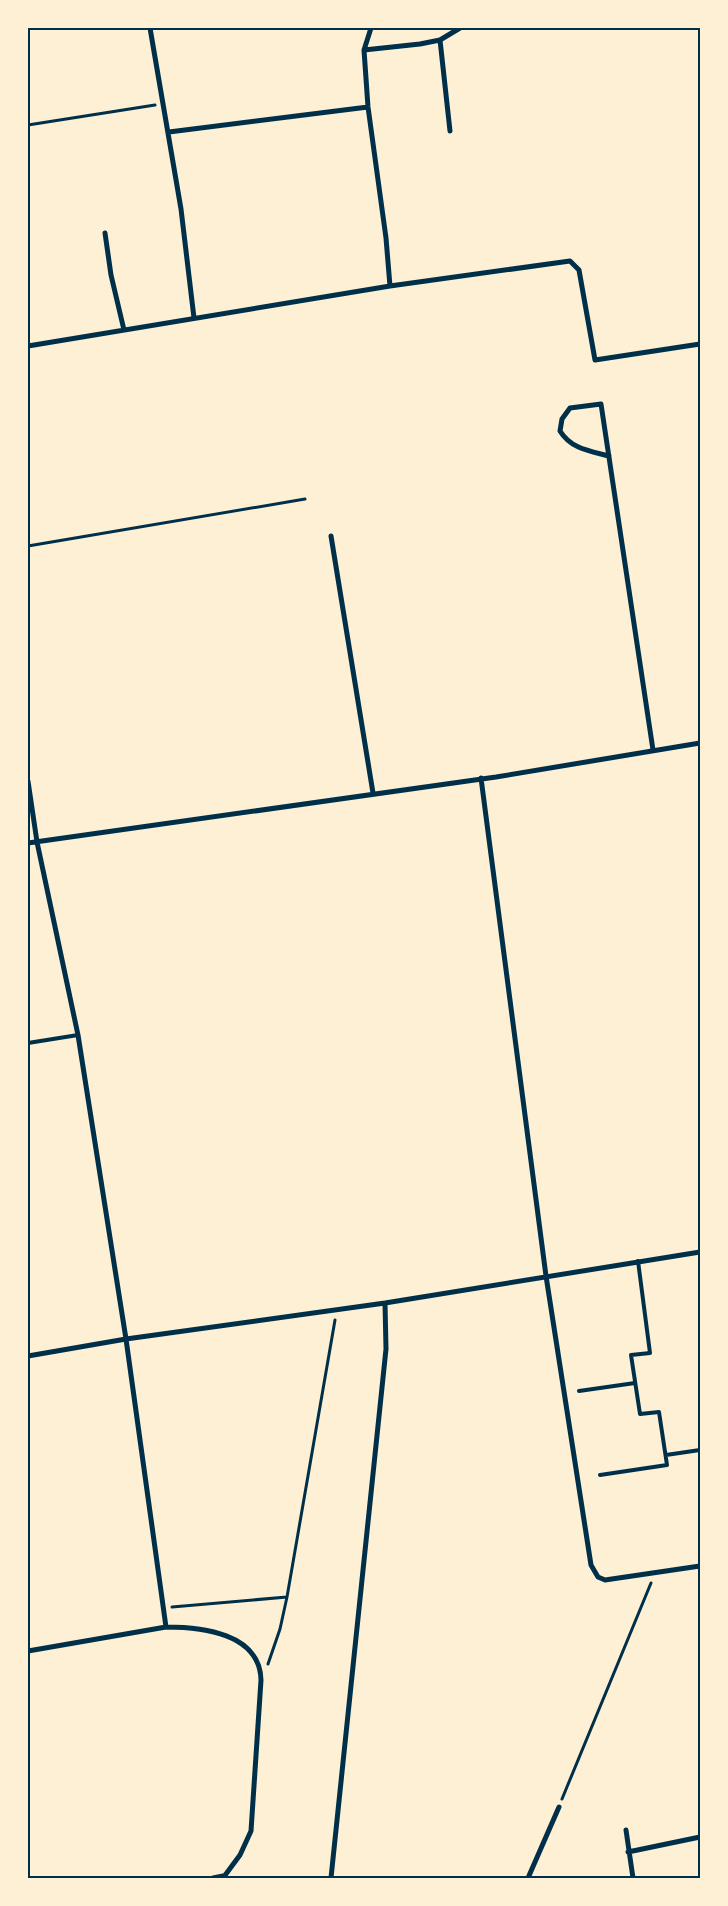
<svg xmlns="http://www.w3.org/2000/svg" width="728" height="1906" font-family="'Exo 2',sans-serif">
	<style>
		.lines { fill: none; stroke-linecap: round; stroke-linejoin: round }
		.path { stroke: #003049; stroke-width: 3 }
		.service { stroke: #003049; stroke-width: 4 }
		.minor { stroke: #003049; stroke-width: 5 }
		.neatline { fill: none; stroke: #003049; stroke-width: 2 }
	</style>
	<rect width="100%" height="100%" fill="#fdf0d5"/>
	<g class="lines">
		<path class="path" d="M28,125L155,105
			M28,546L305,499
			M172,1607L287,1597L335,1320
			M268,1664L280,1629L287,1597
			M562,1799L651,1583"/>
		<path class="service" d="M28,1043L78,1035
			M579,1391L635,1383
			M666,1455L700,1450
			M600,1475L667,1465L659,1412L640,1414L631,1355L650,1353L638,1261"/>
		<path class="minor" d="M150,28L181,209L194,318
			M371,28L364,50L368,107L386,238L390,286
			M440,40L450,131
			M364,50L420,44L440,40L460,28
			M169,132L368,107
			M105,233L111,275L124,330
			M28,346L390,286L570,261L579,270L595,360L700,344
			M609,456C590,451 571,449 560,431L562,419L570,408L601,404L653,750
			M331,536L373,793
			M481,778L546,1276L591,1565L598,1577L605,1580L700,1566
			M28,781L37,842L78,1035L126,1339L166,1627
			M28,843L496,777L700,743
			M28,1356L126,1339L385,1303L700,1252
			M28,1651L166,1627C201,1627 260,1633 261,1680L251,1831L240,1855L223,1878
			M626,1830L633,1878
			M628,1852L700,1837
			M213,1878L223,1876
			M331,1878L386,1349L385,1303
			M528,1878L559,1807"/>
	</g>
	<rect width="728" height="1906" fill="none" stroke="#fdf0d5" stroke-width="58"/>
	<rect x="29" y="29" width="670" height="1848" class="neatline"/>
</svg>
